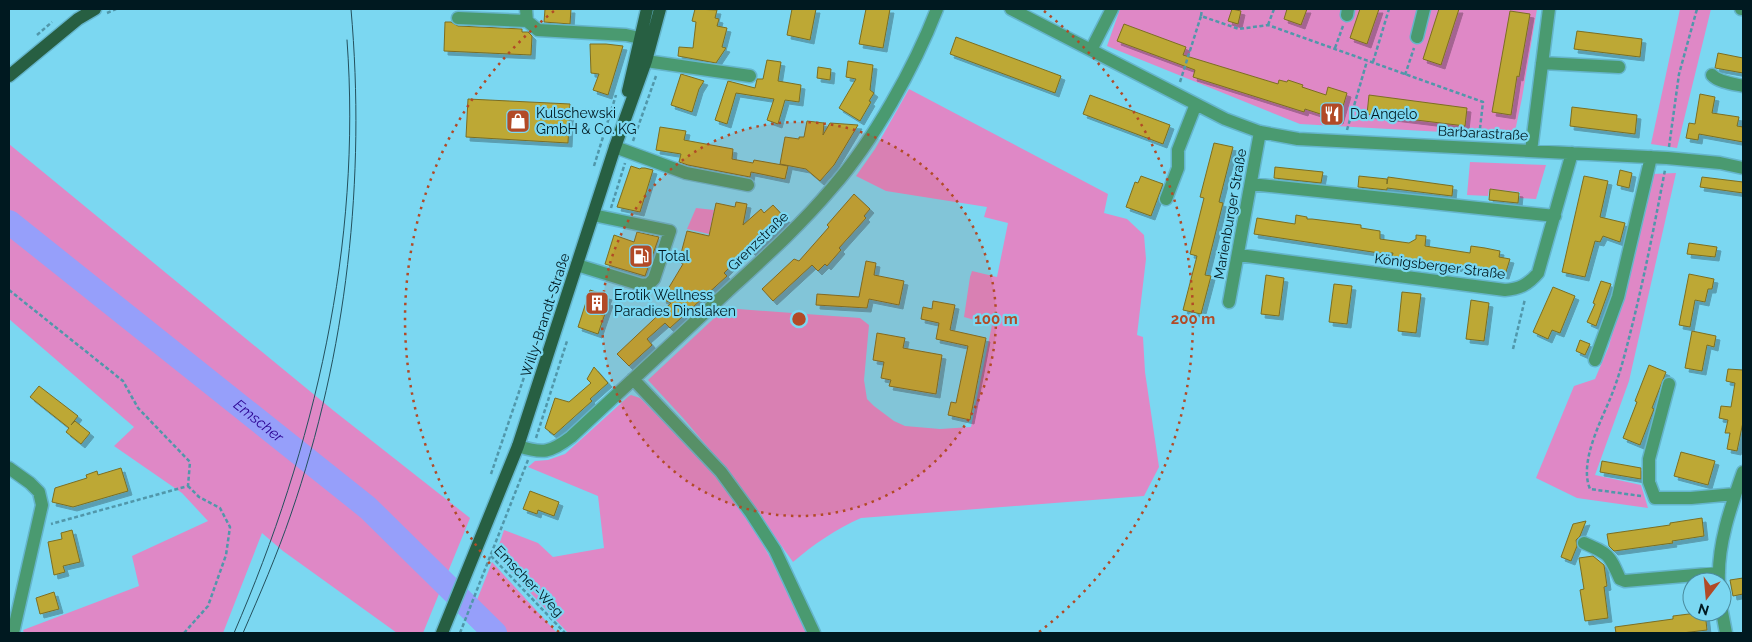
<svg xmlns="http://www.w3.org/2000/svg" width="1752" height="642" font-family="Raleway,sans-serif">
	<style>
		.green { fill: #df88c6 }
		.water { fill: #969ffa }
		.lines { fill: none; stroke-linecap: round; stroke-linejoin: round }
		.river { stroke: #969ffa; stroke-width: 24 }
		.building { fill: #bda835; stroke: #7c6e22; filter: url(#shadow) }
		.minor-casing { stroke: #65b5cb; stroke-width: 15 }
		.major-casing { stroke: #65b5cb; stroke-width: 15 }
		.path { stroke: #5197aa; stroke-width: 2.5; stroke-dasharray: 4 2.5; stroke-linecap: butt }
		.minor { stroke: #4a9a70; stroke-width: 12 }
		.major { stroke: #275f42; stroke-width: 12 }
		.tram { stroke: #24505d; stroke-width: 1 }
		.ring { fill: none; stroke: #b24a26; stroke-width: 2.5; stroke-dasharray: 2.5 5 }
		.labels { text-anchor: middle; stroke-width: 4.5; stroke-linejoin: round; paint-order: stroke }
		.poi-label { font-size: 14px; fill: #001920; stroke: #7bd7f1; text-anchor: start }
		.street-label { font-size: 14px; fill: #001920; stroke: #7bd7f1 }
		.water-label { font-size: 15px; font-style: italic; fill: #2c0594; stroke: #7bd7f1 }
		.centre { fill: #b24a26; stroke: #7bd7f1; stroke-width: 2.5 }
		.ring-label { font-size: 15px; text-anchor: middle; font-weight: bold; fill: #b24a26; stroke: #7bd7f1; stroke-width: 4.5; stroke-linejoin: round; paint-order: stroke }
	</style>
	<defs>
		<filter id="shadow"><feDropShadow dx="4" dy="4" stdDeviation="0" flood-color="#0004"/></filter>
	</defs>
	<rect width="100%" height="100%" fill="#7bd7f1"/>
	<path class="green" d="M1120,9H1537L1522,98L1514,136L1300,124L1107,46Z
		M1680,9H1711L1677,148L1651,144Z
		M909,89L1108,194L1104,213L1127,219L1144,235L1146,259L1137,335L1143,337L1145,372L1159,467L1144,496L861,518C836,529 814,544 793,562L727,470L684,419L648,380L725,308L860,318L869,325L864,380L867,399L874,406L894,421L905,426L940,429L971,427L992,325L964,317L970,277L972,271L997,277L1008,223L984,217L987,207L886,191L856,176L875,149Z
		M9,144L334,411L470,518L423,633H397L283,551L262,533L223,633H24L23,630L139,586L132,556L208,521L182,493L114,446L134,427L9,319Z
		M1470,162L1546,165L1536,199L1520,198V192L1489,189L1488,196L1467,195Z
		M1676,173L1629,381L1595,475L1641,485L1648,508L1577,498L1536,478L1574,386L1595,379L1609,346L1653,174Z
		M696,208L714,210L709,234L687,229Z
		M631,395L640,398C668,426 697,453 722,483C757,527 784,582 806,633H568L496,556V554L504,530L538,543L553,557L604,548L598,496L528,467L535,461L548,460L565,454L629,396Z
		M492,562L557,633H508L477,600Z"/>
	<path class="water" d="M477,600L508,633H478L468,623Z"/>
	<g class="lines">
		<path class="river" id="s1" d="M9,222L368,508L495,633"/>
	</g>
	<path class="building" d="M545,9H571L570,24L544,22Z
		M695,9L717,10L715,18L719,19L717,26L727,28L722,47L726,48L716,63L678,56L679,47L693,48L696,22L692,21Z
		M792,9H816L810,40L787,35Z
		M866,9H890L883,48L859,44Z
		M1232,9L1241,11L1238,24L1228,21Z
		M1287,9H1307L1301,25L1284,19Z
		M1360,9H1379L1367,44L1350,38Z
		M1439,9H1459L1441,65L1423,59Z
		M1510,11L1530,14L1519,77L1517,76L1511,115L1492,112Z
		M445,22H451L458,26L522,29V32H528L532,36L531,55L444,51Z
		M1124,24L1186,47L1183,55L1278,84L1279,80L1287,82L1288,80L1303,85L1302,87L1326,95L1328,87L1347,93L1339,120L1305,109L1304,112L1193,77L1195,70L1117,41Z
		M1577,31L1642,39L1640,57L1574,49Z
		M956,37L1061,76L1055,93L950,54Z
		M590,44H606L623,46L608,95L593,90L599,74L591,73Z
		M1718,53L1743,58V73L1715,68Z
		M767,60L781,62L778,81L801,85L799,102L785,100L778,124L767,120L774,99L736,93L727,124L715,120L728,81L755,88L757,79H763Z
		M848,61L873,65L870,90L874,93L869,101L871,102L860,121L839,108L856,79L846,77Z
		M818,67L831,69L830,80L817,78Z
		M681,74L704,81L699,89L692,112L671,105Z
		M1700,94L1715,97L1712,113L1739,117L1737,126L1743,127V142L1699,134L1698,140L1686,138L1689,123L1695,124Z
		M1090,95L1170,125L1163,144L1083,114Z
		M1369,95L1467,108L1465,126L1367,114Z
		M468,99L570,104L568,143L466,137Z
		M1572,107L1637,115L1635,134L1570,126Z
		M807,121L824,123L823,135L830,123L858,125L834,165L820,181L806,169L780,164L785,137L799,139V137H804Z
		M660,127L686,131L684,140L733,149L732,159L753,163L754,160L788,166L785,179L751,172L750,177L688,165L679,162L681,154L656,150Z
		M1214,143L1233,147L1219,202L1223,203L1205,275L1211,276L1201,314L1183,310L1197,256L1190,254L1204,198L1200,197Z
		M631,166L640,169L641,168H645L653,170L640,212L617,207Z
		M1275,167L1323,172L1321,183L1274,178Z
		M1620,170L1632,173L1629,188L1617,185Z
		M1141,176L1163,184L1151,216L1126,207L1135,182L1138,183Z
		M1359,176L1387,179V184L1388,177L1453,186L1452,196L1387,188V190L1358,187Z
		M1584,176L1608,181L1600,217L1625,223L1620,242L1603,236L1600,242L1595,241L1585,277L1562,272Z
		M1702,177L1743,182V193L1700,187Z
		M1490,189L1519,193L1518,203L1489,200Z
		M854,194L870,209L864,216L866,218L839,248L841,250L827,266L825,264L818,271L812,265L773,301L762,289L794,259L799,261L829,227L827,225Z
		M736,202L747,204L743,225L761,209L764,213L773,205L787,220L753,253L749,249L742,255L724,273L727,276L670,328L665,323L647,339L652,345L629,366L617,354L671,303L662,299L683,264L681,263L684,259L680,257L687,231L709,236L716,203L735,207Z
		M1296,215L1307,217V219H1312L1361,225V228L1380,231V239L1409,243L1416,239V235L1426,236L1425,246L1470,253L1471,246L1485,248L1500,251L1499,257L1510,259L1505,275L1392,257L1393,253H1379L1254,234L1257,218L1295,224Z
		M637,232L659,237L645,276L605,264L614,235L634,242Z
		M1689,243L1717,247L1715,257L1687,254Z
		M866,261L876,263L874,275L904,281L899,305L869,299L867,308L816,305L817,294L859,297Z
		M1689,274L1714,279L1712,289H1708L1705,302L1695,300L1690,327L1679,325Z
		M1266,275L1284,278L1279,316L1261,314Z
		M1601,281L1611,284L1596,326L1587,322L1595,304L1593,303Z
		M1334,284L1352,286L1347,324L1329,322Z
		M1553,287L1575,296L1560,333L1552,330L1548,339L1533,332Z
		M590,290L608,296L606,301L609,302L598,334L578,327Z
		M1402,292L1421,294L1416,333L1398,331Z
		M1471,300L1489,303L1484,341L1466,339Z
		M933,301L955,305L950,330L986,338L970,420L948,415L951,402L956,403L968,346L936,339L939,323L921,319L923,307L932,309Z
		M1692,331L1716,336L1714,347L1707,345L1702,371L1685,368Z
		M877,333L905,338L903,348L942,355L936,394L889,386L891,380L881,378L884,362L873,360Z
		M1580,340L1590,344L1585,355L1576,351Z
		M1649,365L1666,372L1652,408L1654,409L1640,445L1623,438L1637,402L1635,401Z
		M594,367L608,383L590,399L592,401L554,435L545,428L555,398L569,402L591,383L587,379Z
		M1728,369L1743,370V422L1737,451L1727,449L1730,433H1725L1728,420L1719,418L1721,406L1731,407L1735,383L1726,381Z
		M39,386L78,416L71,425L75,421L90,433L81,444L66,432L69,428L30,397Z
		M1681,452L1715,461L1708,485L1674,476Z
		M1602,461L1641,468V479L1600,472Z
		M121,468L128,491L73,507L52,502L55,488L87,478L86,475L97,471L98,475Z
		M530,491L559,502L554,516L538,510L537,514L523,509Z
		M1702,518L1704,536L1672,541L1673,543L1614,551L1609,546L1607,534L1670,525V523Z
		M1586,521L1580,536L1576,540L1577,546L1571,561L1561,557L1573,524Z
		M72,530L80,562L63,566L65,572L54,575L48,542L62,539L61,533Z
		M1593,556L1604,565L1607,586L1604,587L1608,618L1585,621L1580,590L1584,589L1579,558Z
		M1743,578V594L1733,596L1730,580Z
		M54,592L59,609L40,614L36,598Z
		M1705,612L1707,630L1682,633H1616L1615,627L1673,619V616Z"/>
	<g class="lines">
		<g class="minor-casing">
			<path id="minor" d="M526,9L527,21
				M1011,9L1225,119L1260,132L1298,139L1667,158L1720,163L1743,168
				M1741,9H1743
				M1347,15L1348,9
				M458,18L527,21L538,30L626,35L649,40
				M1417,37L1424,9
				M1091,50L1112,9
				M646,61L750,76
				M1542,63L1619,67
				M1712,75C1718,82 1734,84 1743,86
				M615,147L686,173L748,185
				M1531,151L1549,9
				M1251,184L1555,216
				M1166,199L1178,168V150L1196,104
				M1239,255L1505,290C1519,289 1528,285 1538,273L1572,153
				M577,265L642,285L649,284L654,279L670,231L593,215
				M1229,302L1260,132
				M1595,360L1618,297L1651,157
				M633,379L721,472L751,513L775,550L814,633
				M1669,384L1649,459V482L1655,498H1691L1735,494
				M518,446C543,454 550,453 571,437C623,389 675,340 727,292C763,259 800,226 832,188C874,140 914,68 937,9
				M9,468L30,483L39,492L42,505L13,633
				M1584,543C1609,554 1609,554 1620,579L1625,581L1719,573
				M1719,582C1717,545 1731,506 1743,472
				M1722,612L1726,633"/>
		</g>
		<g class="major-casing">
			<path id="major" d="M9,76L78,19L95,9
				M628,91L647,9
				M442,633L518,446L615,147L646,61L660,9"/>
		</g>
		<path class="path" d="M107,13L116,9
			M1201,16L1202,9
			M1268,25L1274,9
			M37,35L52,22
			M1335,48L1343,26
			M1373,62L1389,9
			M1405,75L1414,48
			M1180,82L1201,16L1239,29L1268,25L1483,102L1479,137
			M1347,130L1367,61
			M633,141L656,76
			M1669,147L1679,74L1697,9
			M594,166L616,95
			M611,208L625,163
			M9,290L123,381L138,408L190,462L188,486L51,524
			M1513,349L1525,299
			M536,438L567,341
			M491,474L549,304
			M1641,496L1590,489C1579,463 1600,423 1610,399C1620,375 1626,350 1632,326C1645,274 1655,222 1665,170
			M491,556L565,633
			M184,633L208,606L226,555L230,527L220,508L199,497L188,486
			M460,633L528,460"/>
		<use href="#minor" class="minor"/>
		<use href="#major" class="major"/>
		<path class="tram" d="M234,633C315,446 362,244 347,40
			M243,633C260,594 277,555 291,514C347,352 366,179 351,9"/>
	</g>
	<circle cx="799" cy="319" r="197" fill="#b24a26" fill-opacity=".12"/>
	<g class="ring">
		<circle cx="799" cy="319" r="197"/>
		<path d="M559 632A394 394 0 0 1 554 11M1044 11A394 394 0 0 1 1039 632"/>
	</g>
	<defs>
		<g id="restaurant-square" transform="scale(1.25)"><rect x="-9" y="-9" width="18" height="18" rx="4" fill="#b24a26" stroke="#7bd7f1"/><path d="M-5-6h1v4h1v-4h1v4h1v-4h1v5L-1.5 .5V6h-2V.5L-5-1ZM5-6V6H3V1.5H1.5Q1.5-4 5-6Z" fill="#fff"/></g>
		<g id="shop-square" transform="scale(1.25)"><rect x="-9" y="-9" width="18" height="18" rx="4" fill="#b24a26" stroke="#7bd7f1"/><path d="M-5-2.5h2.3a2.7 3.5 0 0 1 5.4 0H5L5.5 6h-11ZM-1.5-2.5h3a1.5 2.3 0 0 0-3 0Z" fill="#fff"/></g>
		<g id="fuel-square" transform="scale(1.25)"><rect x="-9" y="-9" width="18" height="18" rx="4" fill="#b24a26" stroke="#7bd7f1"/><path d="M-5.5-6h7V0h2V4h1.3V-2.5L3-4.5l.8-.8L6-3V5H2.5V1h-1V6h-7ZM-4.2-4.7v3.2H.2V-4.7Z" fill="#fff"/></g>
		<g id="building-square" transform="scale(1.25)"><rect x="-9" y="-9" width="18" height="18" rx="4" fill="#b24a26" stroke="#7bd7f1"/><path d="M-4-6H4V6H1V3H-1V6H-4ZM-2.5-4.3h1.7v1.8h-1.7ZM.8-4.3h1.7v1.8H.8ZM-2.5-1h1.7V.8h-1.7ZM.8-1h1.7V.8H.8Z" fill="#fff"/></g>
	</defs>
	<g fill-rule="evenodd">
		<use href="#restaurant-square" x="1332" y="114"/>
		<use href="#shop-square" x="518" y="121"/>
		<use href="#fuel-square" x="641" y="256"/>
		<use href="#building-square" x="597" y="303"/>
	</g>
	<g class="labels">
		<g class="poi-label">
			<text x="536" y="118">Kulschewski<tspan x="536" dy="16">GmbH &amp; Co. KG</tspan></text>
			<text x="1350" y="119">Da Angelo</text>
			<text x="658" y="261">Total</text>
			<text x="614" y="300">Erotik Wellness<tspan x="614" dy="16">Paradies Dinslaken</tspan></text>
		</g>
		<g class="street-label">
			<text transform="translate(1483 133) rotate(3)" y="5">Barbarastraße</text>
			<text transform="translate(1230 214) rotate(-80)" y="5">Marienburger Straße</text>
			<text transform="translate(758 241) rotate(-44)" y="5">Grenzstraße</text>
			<text transform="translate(1440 266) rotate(7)" y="5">Königsberger Straße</text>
			<text transform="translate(545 315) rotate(-72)" y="5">Willy-Brandt-Straße</text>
			<text transform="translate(529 581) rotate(46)" y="5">Emscher-Weg</text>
		</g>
		<g class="water-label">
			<text dy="5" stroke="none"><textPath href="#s1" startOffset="319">Emscher</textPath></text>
		</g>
	</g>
	<circle cx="799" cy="319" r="8" class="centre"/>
	<g class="ring-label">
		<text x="996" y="324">100 m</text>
		<text x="1193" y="324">200 m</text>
	</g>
	<rect width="1752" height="642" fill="none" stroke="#001920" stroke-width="20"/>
	<g transform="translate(1707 597) rotate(196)"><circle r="24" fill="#7bd7f1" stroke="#4a8b9d"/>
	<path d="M0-4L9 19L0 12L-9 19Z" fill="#b24a26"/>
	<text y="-8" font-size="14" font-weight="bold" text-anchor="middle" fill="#001920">N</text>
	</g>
</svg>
